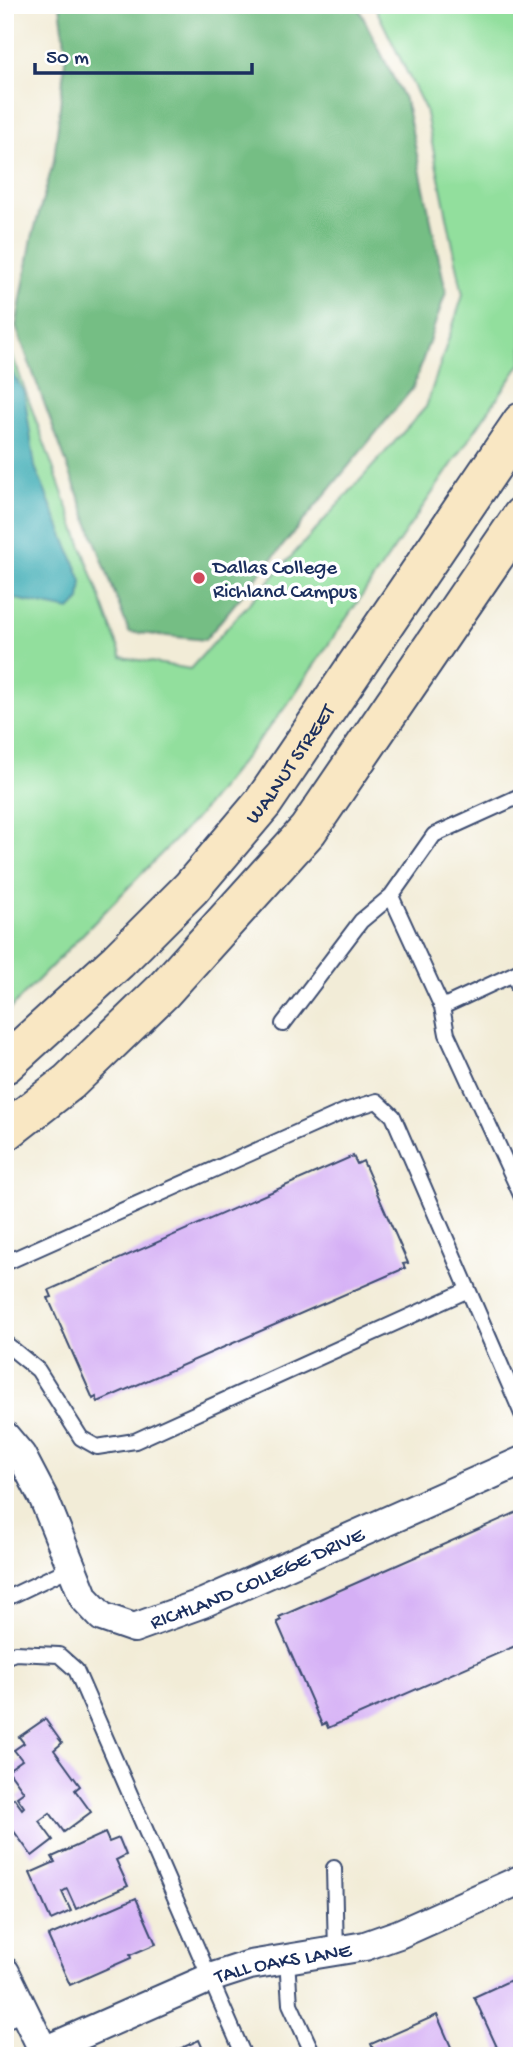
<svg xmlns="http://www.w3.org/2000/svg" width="527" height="2061" font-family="'Gochi Hand',sans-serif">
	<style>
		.green { fill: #92df9d; stroke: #56877e; stroke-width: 2 }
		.forest { fill: #75be84; stroke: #487671; stroke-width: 2 }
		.water { fill: #3aabb4; stroke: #2a6d89; stroke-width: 2 }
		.building { fill: #d5b0f5 }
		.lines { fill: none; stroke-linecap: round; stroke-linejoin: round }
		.service-casing { stroke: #3b4b70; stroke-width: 18 }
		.minor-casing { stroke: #3b4b70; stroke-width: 32 }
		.secondary-casing { stroke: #3b4b70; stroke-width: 42 }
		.service { stroke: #fff; stroke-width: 14 }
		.minor { stroke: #fff; stroke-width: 28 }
		.secondary { stroke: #f9e7c3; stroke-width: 38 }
		.poi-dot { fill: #d1495b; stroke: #fff; stroke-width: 2.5 }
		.labels { text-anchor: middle; stroke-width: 7; stroke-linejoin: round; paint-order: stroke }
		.poi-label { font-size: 21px; fill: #1b2f5e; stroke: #fff; text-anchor: start }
		.street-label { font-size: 21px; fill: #1b2f5e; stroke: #fff }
	</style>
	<rect width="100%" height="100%" fill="#fff"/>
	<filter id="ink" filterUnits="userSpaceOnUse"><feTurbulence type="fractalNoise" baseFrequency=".0143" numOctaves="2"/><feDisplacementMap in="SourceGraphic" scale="14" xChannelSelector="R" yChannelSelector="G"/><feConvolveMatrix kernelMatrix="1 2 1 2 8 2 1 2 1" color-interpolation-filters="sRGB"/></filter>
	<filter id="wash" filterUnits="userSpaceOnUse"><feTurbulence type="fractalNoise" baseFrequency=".00686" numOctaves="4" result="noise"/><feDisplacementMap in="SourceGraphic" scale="28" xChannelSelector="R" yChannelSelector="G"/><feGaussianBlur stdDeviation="1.57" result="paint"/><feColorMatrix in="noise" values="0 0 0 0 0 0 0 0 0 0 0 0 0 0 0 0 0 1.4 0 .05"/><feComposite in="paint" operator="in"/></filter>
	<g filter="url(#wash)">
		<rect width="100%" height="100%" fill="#f2ecd7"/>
		<path class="green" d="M374,5H522V362L287,705L198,816L5,1014V335L122,657L190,669L426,407L463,295L425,109Z"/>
		<path class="forest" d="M60,5H357L406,103L446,292L413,388L205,640L129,632L16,327L32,238L54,160L66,52Z"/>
		<path class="water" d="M5,369H10L24,392L35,467L82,581L80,600L70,610L5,597Z"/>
		<g id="blocks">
			<path class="building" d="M353,1156L357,1164L363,1161L408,1263L403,1264L405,1268L98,1402L96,1397L93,1399L48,1298L52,1297L49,1290Z
				M522,1510V1643L328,1728L326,1723L322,1725L277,1622L281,1620L279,1617Z
				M45,1719L62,1743L54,1750L80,1786L75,1790L91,1812L64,1832L50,1813L39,1821L53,1840L32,1856L5,1819V1805L14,1798L22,1809L24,1807L17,1797L24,1792L8,1770L22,1760L14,1750L24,1743L19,1737Z
				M105,1833L109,1842L119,1838L126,1855L116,1860L128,1886L76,1909L67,1889L62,1892L71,1911L51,1920L30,1873L55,1862L52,1857Z
				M136,1898L156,1944L130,1955L131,1958L70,1985L48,1936Z
				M522,1975V2056H501L474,1997Z
				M437,2015L455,2056H376L371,2044Z
				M199,2040L206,2056H164Z"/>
		</g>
	</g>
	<g filter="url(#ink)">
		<use href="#blocks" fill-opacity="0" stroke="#3b4b70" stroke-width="2"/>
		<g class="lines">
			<g class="service-casing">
				<path id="service" d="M522,970L442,1007L447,1034L522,1197
					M514,974L522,996
					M442,1007L391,896L434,835L522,795
					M283,1024L361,921L391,896
					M5,1263L345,1111L377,1101L393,1116L522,1414
					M5,1343L38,1370L81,1438L97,1447L135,1441L468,1290
					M5,1599L70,1568
					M5,1657L15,1653L59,1655L76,1670L244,2056
					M334,1868L336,1953
					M287,1960L290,2004L314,2056
					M5,2021L25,2012"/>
			</g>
			<g class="minor-casing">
				<g id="minor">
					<path id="s1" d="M5,1436L21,1455L44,1499L84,1598L102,1617L134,1628L203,1603L522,1461"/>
					<path d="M5,1972L46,2056"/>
					<path id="s2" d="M44,2051L210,1978L250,1965L365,1946L399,1934L522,1879"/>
				</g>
			</g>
			<g class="secondary-casing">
				<g id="secondary">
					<path id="s3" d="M5,1064L118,961L191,888L263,803L522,422"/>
					<path d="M5,1132L69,1082L162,992L308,830L522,516"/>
				</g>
			</g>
			<use href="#service" class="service"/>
			<use href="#minor" class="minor"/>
			<use href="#secondary" class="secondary"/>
		</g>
	</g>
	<circle class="poi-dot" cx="199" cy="578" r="7"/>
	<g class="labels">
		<g class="poi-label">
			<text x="213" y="573">Dallas College<tspan x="213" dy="24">Richland Campus</tspan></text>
		</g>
		<g class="street-label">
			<text dy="7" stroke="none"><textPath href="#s3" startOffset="415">WALNUT STREET</textPath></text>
			<text dy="7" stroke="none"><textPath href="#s1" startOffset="374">RICHLAND COLLEGE DRIVE</textPath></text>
			<text dy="7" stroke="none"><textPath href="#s2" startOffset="256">TALL OAKS LANE</textPath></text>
		</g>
	</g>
	<rect width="527" height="2061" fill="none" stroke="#fff" stroke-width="28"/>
	<path d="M35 63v10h217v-10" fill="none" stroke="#1b2f5e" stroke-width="3.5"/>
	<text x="46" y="63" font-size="21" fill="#1b2f5e" stroke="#ffffff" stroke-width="5" paint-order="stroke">50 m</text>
</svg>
